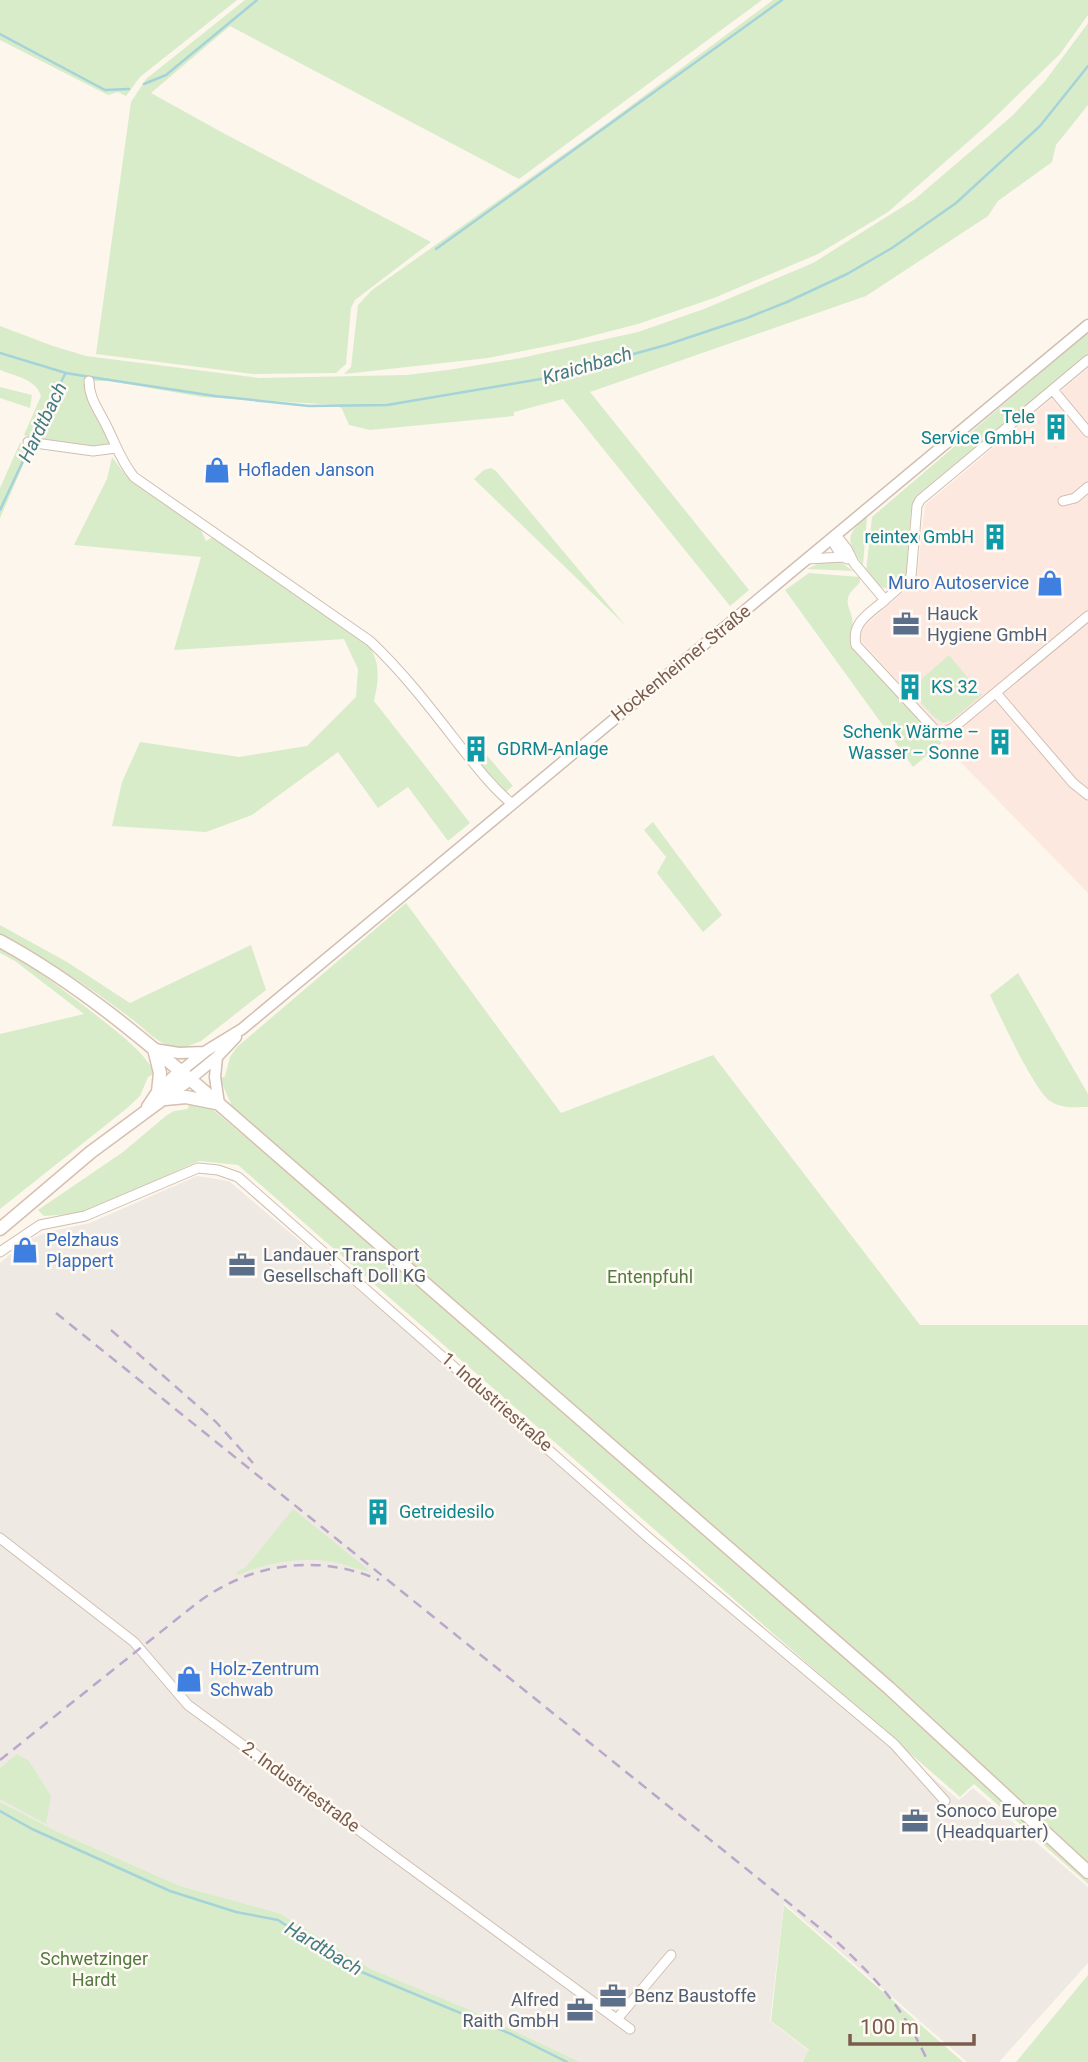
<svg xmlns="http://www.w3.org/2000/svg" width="1088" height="2062" font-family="Roboto,sans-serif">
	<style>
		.commercial { fill: #fde8e0 }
		.industrial { fill: #efe9e4 }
		.green { fill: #d8ecc9 }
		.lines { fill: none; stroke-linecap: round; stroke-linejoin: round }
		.stream { stroke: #a5d3da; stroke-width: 2.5 }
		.minor-casing { stroke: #d1beb0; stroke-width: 11 }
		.tertiary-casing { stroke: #d1beb0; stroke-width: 13 }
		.secondary-casing { stroke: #d6c0b0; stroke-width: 15 }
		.minor { stroke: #fff; stroke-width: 9 }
		.tertiary { stroke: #fff; stroke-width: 10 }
		.secondary { stroke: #fff; stroke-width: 12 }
		.rail { stroke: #b9a8c9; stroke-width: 2.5; stroke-dasharray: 10 7; stroke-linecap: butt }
		.labels { text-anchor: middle; stroke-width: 5; stroke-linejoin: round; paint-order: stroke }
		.culture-label { font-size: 18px; fill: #0d838f; stroke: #fffaf3; text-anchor: end }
		.shop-label { font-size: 18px; fill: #366cbe; stroke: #fffaf3; text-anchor: start }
		.service-label { font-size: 18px; fill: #4e5e75; stroke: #fffaf3; text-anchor: start }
		.street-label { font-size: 18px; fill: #7a5c4d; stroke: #fffaf3 }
		.park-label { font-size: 18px; fill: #537a41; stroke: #fffaf3 }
		.water-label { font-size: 19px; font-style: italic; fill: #437c86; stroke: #fffaf3 }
	</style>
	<rect width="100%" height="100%" fill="#fdf6ec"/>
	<path class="commercial" d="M1088,368V893L942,743L948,736L862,642L860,634L863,627L914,583L917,575L925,505Z"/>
	<path class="industrial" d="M197,1176L229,1181L959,1800L973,1788L1088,1887V1963L999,2062H967L784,1903L770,2021L809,2051L801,2062H580L468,2009L371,1969L279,1913L180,1886L58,1832L0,1802V1263L28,1240L48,1232L90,1223Z"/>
	<path class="green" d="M0,0H237L140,77L126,96L118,92L108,95L0,40Z
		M245,0H762L519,179L230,26L151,93L225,134L431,242L355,300L351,308L346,364L336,373L253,374L96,354L131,102L146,79Z
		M773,0H1088V15L1060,54L986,126L888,212L818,254L714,298L638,324L572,341L488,358L344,374L351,367L358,305L372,290L602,127Z
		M1088,23V105L1056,145L1052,162L998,201L988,216L866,296L590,392L749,590L730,606L563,399L514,412V416L370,430L349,425L342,409L338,405L202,397L110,381H86L83,382L88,398L110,444C86,453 46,447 24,435L41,396C36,379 15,376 0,370V326L53,346L86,356L259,378L406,375L448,370L521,358L638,332L704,309L813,263L915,199L1012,116L1045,81Z
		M1088,332V355L916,496L911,510L906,573L903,578L889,589L881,587L866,571L872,517Z
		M0,387L32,395L30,408L0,398Z
		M20,443L31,447L0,518V488Z
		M112,457L127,477L199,526L206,541L215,536L367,643C381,662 379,679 374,701L470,823L448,841L408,787L378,808L338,752L252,815L206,832L112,826L122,782L140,742L239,757L307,746L356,697L358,669L344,639L174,650L201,557L74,545L107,479Z
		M491,468L496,471L625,625L474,479L484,470Z
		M867,517L863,565C847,542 844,535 867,517Z
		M824,561H839L853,571L807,569Z
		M809,573L860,577V582C857,586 851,591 849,595C845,604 851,610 852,618C854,629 847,633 853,647L942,743L913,767L785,590Z
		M949,655L982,695L952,720L943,723L935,718L909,690Z
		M473,739L513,786L503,794L464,746Z
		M653,822L722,915L703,932L657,873L666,857L644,830Z
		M406,903L561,1113L713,1055L920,1325H1088V1884L974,1784L960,1797L238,1165L199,1161L84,1213L44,1216L38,1210L123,1152L167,1115L174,1111L188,1109L189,1102L212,1109L288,1173L295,1163L232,1106L220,1079L225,1076L230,1057L237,1047Z
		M0,925L67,962L130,1003L251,945L266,990L201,1041L186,1047L184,1050C155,1044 151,1033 129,1017C90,987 43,957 0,934Z
		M0,946C35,969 69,993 101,1019C121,1035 142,1050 155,1073L148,1077L140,1096L126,1109L0,1209V1034L84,1014L15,961L0,953Z
		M1018,973L1088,1094V1107C1075,1107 1062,1109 1050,1101C1033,1088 1001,1018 990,995Z
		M293,1509L370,1571C358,1570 345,1564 332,1562C302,1556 266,1563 238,1575L236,1572L245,1568Z
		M17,1754L29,1761L51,1796L46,1824L0,1799V1768Z
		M0,1802L58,1832L180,1886L279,1913L371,1969L468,2009L580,2062H0Z
		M784,1905L963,2062H802L809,2050L771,2021Z
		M1088,1975V2062H1016Z"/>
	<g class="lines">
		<path class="stream" d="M0,34L105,90L129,89
			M144,84L166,75L257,0
			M436,249L782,0
			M0,353L66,373L90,377L215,396L309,406L387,405L547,378L666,345L747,318L787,302L847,274L892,248L956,203L1040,126L1088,66
			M33,440L65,374
			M0,510L30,446
			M0,1811L32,1829L170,1891L236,1912L278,1920L352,1968L511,2034L567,2062"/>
		<g class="minor-casing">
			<path id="minor" d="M89,381C89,398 98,409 105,423C115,442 120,460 134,477L370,641C404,673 432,710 460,746C476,766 491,786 511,803
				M1053,390L1088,432
				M28,442L93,451L116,448
				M1063,501L1075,498L1088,487
				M836,535L847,549L854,563L885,600L911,577L917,506L920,500L1088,360
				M831,539L839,552L847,559
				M807,559L843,557
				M885,600C869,614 851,622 856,645L935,730L943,733L953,728L1088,616
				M996,693L1073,783L1088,795
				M0,1252L40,1225L85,1216L198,1168L218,1170L238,1177L650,1539L894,1744L945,1801
				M0,1538L134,1642L188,1705L630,2029
				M617,2019L671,1955"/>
		</g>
		<g class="tertiary-casing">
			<path id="tertiary" d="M154,1049L179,1053L204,1052
				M217,1057L215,1077L219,1104
				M181,1071L206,1051L242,1029L1088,325
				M190,1079L217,1057L236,1037"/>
		</g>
		<g class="secondary-casing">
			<path id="secondary" d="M0,941C81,985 149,1044 219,1104L889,1688L1088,1872
				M154,1049L160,1073L158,1092
				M165,1099L186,1097L216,1103
				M148,1107L158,1092L181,1071
				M0,1229L91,1152L190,1079"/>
		</g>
		<use href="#minor" class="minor"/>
		<use href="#tertiary" class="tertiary"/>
		<use href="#secondary" class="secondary"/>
		<path class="rail" d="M56,1313L836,1941C877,1979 905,2010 928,2062
			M111,1330L216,1422L253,1463
			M0,1760L197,1603C251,1563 317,1553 379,1580"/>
	</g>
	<defs>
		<g id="building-bare" transform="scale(2.1)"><path d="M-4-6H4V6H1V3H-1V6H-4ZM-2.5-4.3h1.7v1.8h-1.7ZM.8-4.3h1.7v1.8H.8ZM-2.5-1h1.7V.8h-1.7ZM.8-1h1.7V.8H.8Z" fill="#0f9aa8" stroke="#fffaf3" stroke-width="2.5" paint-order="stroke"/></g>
		<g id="shop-bare" transform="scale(2.1)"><path d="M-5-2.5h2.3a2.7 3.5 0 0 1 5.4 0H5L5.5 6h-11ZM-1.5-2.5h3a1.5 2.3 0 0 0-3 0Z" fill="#3f7fe0" stroke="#fffaf3" stroke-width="2.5" paint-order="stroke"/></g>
		<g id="office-bare" transform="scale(2.1)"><path d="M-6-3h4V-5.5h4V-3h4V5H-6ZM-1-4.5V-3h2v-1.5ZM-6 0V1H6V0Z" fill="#5c6f8a" stroke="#fffaf3" stroke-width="2.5" paint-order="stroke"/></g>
	</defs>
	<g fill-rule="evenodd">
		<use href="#building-bare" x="1056" y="427"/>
		<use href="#shop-bare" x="217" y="470"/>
		<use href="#building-bare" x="995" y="537"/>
		<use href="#shop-bare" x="1050" y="583"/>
		<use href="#office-bare" x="906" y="624"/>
		<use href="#building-bare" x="910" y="687"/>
		<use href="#building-bare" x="1000" y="742"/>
		<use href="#building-bare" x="476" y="749"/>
		<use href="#shop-bare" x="25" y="1250"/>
		<use href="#office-bare" x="242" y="1265"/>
		<use href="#building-bare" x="378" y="1512"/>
		<use href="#shop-bare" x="189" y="1679"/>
		<use href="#office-bare" x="915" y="1821"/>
		<use href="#office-bare" x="613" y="1996"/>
		<use href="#office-bare" x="580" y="2010"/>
	</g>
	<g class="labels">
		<g class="culture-label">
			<text x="1035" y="423">Tele<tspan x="1035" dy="21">Service GmbH</tspan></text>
			<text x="974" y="543">reintex GmbH</text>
			<text x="931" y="693" text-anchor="start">KS 32</text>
			<text x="979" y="738">Schenk Wärme –<tspan x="979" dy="21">Wasser – Sonne</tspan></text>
			<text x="497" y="755" text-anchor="start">GDRM-Anlage</text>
			<text x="399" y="1518" text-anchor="start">Getreidesilo</text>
		</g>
		<g class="shop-label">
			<text x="238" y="476">Hofladen Janson</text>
			<text x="1029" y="589" text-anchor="end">Muro Autoservice</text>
			<text x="46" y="1246">Pelzhaus<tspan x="46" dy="21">Plappert</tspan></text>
			<text x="210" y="1675">Holz-Zentrum<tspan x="210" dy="21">Schwab</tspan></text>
		</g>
		<g class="service-label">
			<text x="927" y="620">Hauck<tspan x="927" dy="21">Hygiene GmbH</tspan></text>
			<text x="263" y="1261">Landauer Transport<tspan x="263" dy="21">Gesellschaft Doll KG</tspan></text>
			<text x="936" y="1817">Sonoco Europe<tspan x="936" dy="21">(Headquarter)</tspan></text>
			<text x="634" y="2002">Benz Baustoffe</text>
			<text x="559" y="2006" text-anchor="end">Alfred<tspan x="559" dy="21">Raith GmbH</tspan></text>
		</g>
		<g class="street-label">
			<text transform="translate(681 663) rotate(-39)" y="6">Hockenheimer Straße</text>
			<text transform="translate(497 1402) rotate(41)" y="6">1. Industriestraße</text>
			<text transform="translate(301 1787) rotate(36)" y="6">2. Industriestraße</text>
		</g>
		<g class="park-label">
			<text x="650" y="1283">Entenpfuhl</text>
			<text x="94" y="1965">Schwetzinger<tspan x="94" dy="21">Hardt</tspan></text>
		</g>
		<g class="water-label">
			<text transform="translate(587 365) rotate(-16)" y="7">Kraichbach</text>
			<text transform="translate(42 422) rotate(-64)" y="7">Hardtbach</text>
			<text transform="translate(324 1948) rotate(31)" y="7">Hardtbach</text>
		</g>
	</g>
	<path d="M850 2034v10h124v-10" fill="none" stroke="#7a5c4d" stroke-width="3.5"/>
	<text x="860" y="2034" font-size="21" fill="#7a5c4d" stroke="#fffaf3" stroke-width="5" paint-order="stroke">100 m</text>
</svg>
